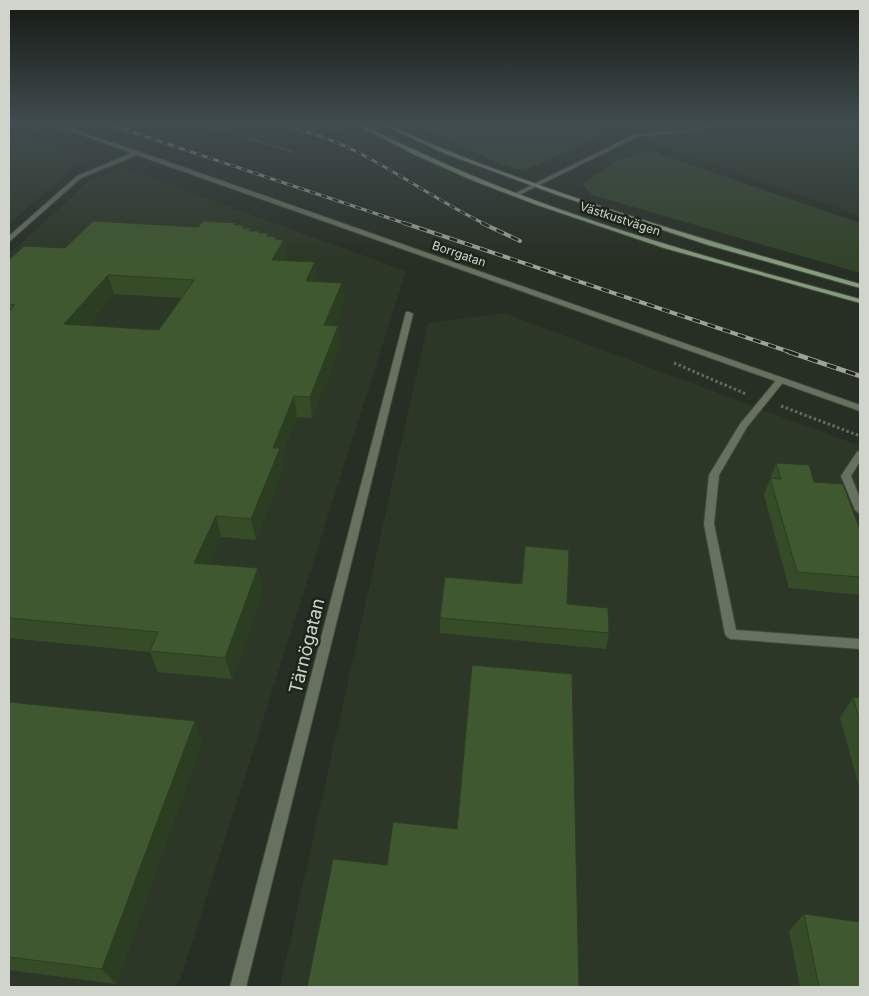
<svg xmlns="http://www.w3.org/2000/svg" width="869" height="996" font-family="Inter,sans-serif">
	<style>
		.built { fill: #2d3727 }
		.green { fill: #334329 }
		.lines { fill: none; stroke-linecap: round; stroke-linejoin: round }
		.service-casing { stroke: #42493e; stroke-width: 2 }
		.minor-casing { stroke: #42493e; stroke-width: 2 }
		.secondary-casing { stroke: #42493e; stroke-width: 2 }
		.path-far1 { stroke: #646a60; stroke-width: 2; stroke-dasharray: 1 1; stroke-linecap: butt }
		.path { stroke: #646a60; stroke-width: 3; stroke-dasharray: 2.5 2.5; stroke-linecap: butt }
		.service { fill: #66725f; fill-rule: evenodd }
		.minor { fill: #66725f; fill-rule: evenodd }
		.secondary { fill: #869a7c; fill-rule: evenodd }
		.rail-far2-casing { stroke: #9da29a; stroke-width: 3 }
		.rail-far1-casing { stroke: #9da29a; stroke-width: 4 }
		.rail-casing { stroke: #9da29a; stroke-width: 5 }
		.rail-far2 { stroke: #1d2419; stroke-width: 2; stroke-dasharray: 6; stroke-linecap: butt }
		.rail-far1 { stroke: #1d2419; stroke-width: 2.5; stroke-dasharray: 8; stroke-linecap: butt }
		.rail { stroke: #1d2419; stroke-width: 3; stroke-dasharray: 10; stroke-linecap: butt }
		.wall { fill: #364c28; fill-rule: evenodd }
		.shaded-wall { fill: #2c3e21 }
		.building { fill: #3f582f; stroke: #2c3e21; fill-rule: evenodd }
		.labels { text-anchor: middle; stroke-width: 5; stroke-linejoin: round; paint-order: stroke }
		.far-street-label { font-size: 12px; fill: #d0d4cd; stroke: #1d2419 }
		.near-street-label { font-size: 18px; fill: #d0d4cd; stroke: #1d2419 }
	</style>
	<rect width="100%" height="100%" fill="#272e23"/>
	<path class="built" d="M613,123H860V216L651,143Z
		M9,130L85,158L9,224Z
		M123,168L406,271L180,980L174,987H9V254L88,182Z
		M504,313L860,446V987H280L428,323Z"/>
	<path class="green" d="M414,123H601L602,135L523,171L498,163Z
		M652,149L665,156L860,223V273L592,195L582,184L617,161Z"/>
	<g class="lines">
		<g class="service-casing">
			<path id="service" d="M714,123H720L696,131L637,137L634,135L696,128Z
				M781,377L785,380L747,427L719,475L714,524L736,630L860,639V649L731,639L727,637L725,634L704,524L709,475L740,424L778,378Z
				M860,451V461L851,476L860,498V514L855,510L841,476L857,452Z"/>
		</g>
		<g class="minor-casing">
			<path id="minor" d="M49,123H54L140,152L860,405V411L137,155L81,178L11,240L9,241V236L77,176L132,153Z
				M637,133L639,136L519,195L514,194Z
				M406,312H409L413,314L246,987H230Z"/>
		</g>
		<g class="secondary-casing">
			<path id="secondary" d="M353,123H358C398,142 437,161 478,178C602,229 731,264 860,299V303L664,248L537,205L474,181L413,154Z
				M380,123H385C448,153 515,177 582,200C674,231 767,258 860,284V288L708,245L560,196L446,154Z"/>
		</g>
		<path class="path-far1" d="M19,123L37,129
			M200,123L293,152
			M323,123L343,133"/>
		<path class="path" d="M674,363L746,394
			M781,406L860,436"/>
		<use href="#service" class="service"/>
		<use href="#minor" class="minor"/>
		<use href="#secondary" class="secondary"/>
		<g class="rail-far2-casing">
			<path id="rail-far2" d="M105,123L407,224
				M277,123C304,130 332,139 357,152C401,174 441,203 485,224"/>
		</g>
		<g class="rail-far1-casing">
			<path id="rail-far1" d="M404,223L793,353
				M482,223L520,241"/>
		</g>
		<g class="rail-casing">
			<path id="rail" d="M789,352L860,376"/>
		</g>
		<use href="#rail-far2" class="rail-far2"/>
		<use href="#rail-far1" class="rail-far1"/>
		<use href="#rail" class="rail"/>
	</g>
	<path class="wall" d="M236,225H244V228H251V231H260V233L277,240H284L286,258L285,261L317,281L342,283L344,302L334,326L340,346L312,418L297,417L281,457L283,469L256,540L221,537L209,564L258,568L263,590L232,679L158,672L150,652L9,638V260L65,248L198,227ZM114,294L181,298L159,330L87,326Z
		M776,463L814,482L860,530V595L789,588L764,495Z
		M525,546L567,604L609,633L606,649L440,633V618L521,584Z
		M853,697L860,698V790L840,718Z
		M9,702L202,741L116,984L9,970Z
		M804,914L860,987H800L789,931Z"/>
	<path class="shaded-wall" d="M9,171L11,178L9,180Z
		M277,237L278,249L284,240L286,258L275,278L272,260L275,239Z
		M315,262L317,281L308,300L306,281Z
		M108,275L114,294L71,344L64,324Z
		M342,283L344,302L327,345L324,325Z
		M338,326L340,346L312,418L310,397Z
		M294,396L297,417L281,457L283,469L256,540L251,519L273,448Z
		M216,516L221,537L201,584L194,563Z
		M258,568L263,590L232,679L225,658Z
		M195,721L202,741L116,984L102,969Z"/>
	<path class="building" d="M93,221L198,227L203,221L236,223L234,225H244L242,228H251L249,231H260L259,233H268L267,236L277,237L275,239L284,240L272,260L315,262L306,281L342,283L324,325L338,326L310,397L294,396L273,448H280L251,519L216,516L194,563L258,568L225,658L150,651L158,632L9,618V311L15,305L9,304V260L24,246L65,248ZM108,275L194,280L159,330L64,324Z
		M776,463L809,465L814,482L843,484L860,530V577L797,572L770,478L781,479Z
		M525,546L569,550L567,604L608,608L609,633L440,618L445,577L522,584Z
		M472,665L572,674L579,987H307L333,859L387,865L393,822L457,829Z
		M853,697L860,698V722Z
		M9,702L195,721L102,969L9,957Z
		M804,914L860,922V987H819Z"/>
	<linearGradient id="sky" x2="0" y2="1"><stop stop-color="#151913"/><stop offset="0.47" stop-color="#414c50"/><stop offset="1" stop-color="#414c50" stop-opacity="0"/></linearGradient>
	<rect width="869" height="262" fill="url(#sky)"/>
	<g class="labels">
		<g class="far-street-label">
			<text transform="translate(620 219) rotate(18)" y="4">Västkustvägen</text>
			<text transform="translate(459 254) rotate(19)" y="4">Borrgatan</text>
		</g>
		<g class="near-street-label">
			<text transform="translate(307 646) rotate(-76)" y="6">Tärnögatan</text>
		</g>
	</g>
	<rect width="869" height="996" fill="none" stroke="#d0d4cd" stroke-width="20"/>
</svg>
